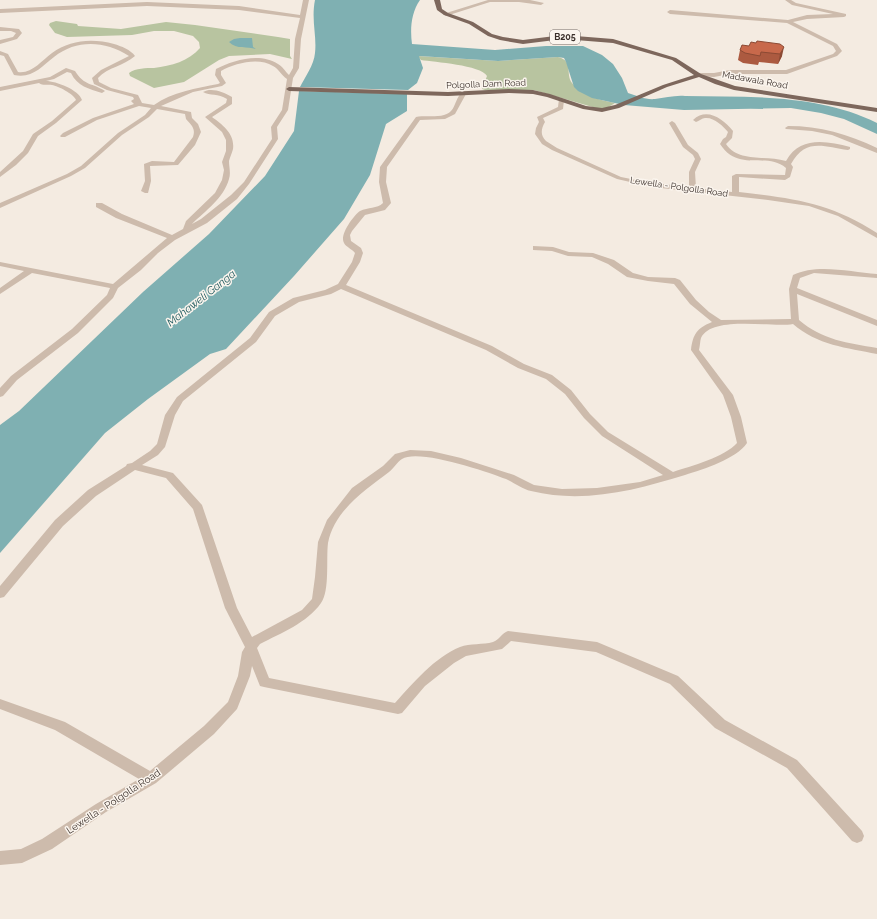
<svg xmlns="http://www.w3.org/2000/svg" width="877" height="919" font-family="Raleway,sans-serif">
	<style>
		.green { fill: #b8c4a0 }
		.water { fill: #7fb0b2 }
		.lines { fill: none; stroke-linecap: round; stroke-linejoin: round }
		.minor { fill: #cdbbac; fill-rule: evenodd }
		.major { fill: #7d675c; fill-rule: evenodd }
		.wall { fill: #ac5a40 }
		.shaded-wall { fill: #8c4a34 }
		.building { fill: #c8694b; stroke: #8c4a34 }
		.labels { text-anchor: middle; stroke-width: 3; stroke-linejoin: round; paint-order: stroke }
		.shield { fill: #fbf5ee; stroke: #756b66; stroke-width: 1 }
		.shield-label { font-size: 9px; font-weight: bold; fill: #3b302b }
		.far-street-label { font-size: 9px; fill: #3b302b; stroke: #fbf5ee }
		.street-label { font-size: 10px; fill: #3b302b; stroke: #fbf5ee }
		.water-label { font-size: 11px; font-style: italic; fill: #1f5a5e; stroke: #fbf5ee }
	</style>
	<rect width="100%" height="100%" fill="#f4ebe1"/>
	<path class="green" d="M56,21L77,24L78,26L121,29L166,22L195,25L278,37L290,39V56L292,59L270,54L229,56L219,60L184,82L154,88L130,76L129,73C136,68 146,68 154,68C171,66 189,61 200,48L199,42L193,36L174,31H154L132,35L67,37L55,33L49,25L50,23Z
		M418,56L498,61L558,57C574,61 565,74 572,83C583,96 599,100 615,103L607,108H596L534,90H485L482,89L487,76C481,65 434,62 421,60Z"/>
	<path class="water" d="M315,0H420C411,13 410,29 412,44L495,50L546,46H583L602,55L613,64L622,78L628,93C637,96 646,100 655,99C665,98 675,95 685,96C749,97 819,94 877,123V134L844,119L821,113L791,108L684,110L624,105L592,98L578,91L574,87L566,62L564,58L558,57L498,61L419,56L423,68L417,83L408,90L300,87C305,77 314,65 315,53C317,36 311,20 315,0Z
		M240,38H252L253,47L256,49C247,46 237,50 229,42L234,39Z
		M299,91L407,94V111L386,124L370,175L344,219L294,276L226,349L210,354L148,399L105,433L0,553V425L19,411L143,292L209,234L265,176L294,131Z"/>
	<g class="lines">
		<path class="minor" d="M303,0H309L301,39L299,68L293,78L288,110L277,127L278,139L249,184L237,199L207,223L175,240L158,253L141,270L118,288L113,298L78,333L17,380L3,396L0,397V388L11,376L72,329L107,295L110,288L32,273L0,294V288L24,271L0,266V262L113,284L167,238L116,218L96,207V203H102L122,214L172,235L183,229L186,221L215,193L222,180L224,170L222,162L226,151V140L222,132L205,117L226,103L227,99C218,93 210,96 203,92C211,87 224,92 232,97V104L212,117C223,125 235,134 233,149C232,153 230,157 229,161C229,167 231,173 229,179C224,198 205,211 192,224L201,219L231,195L244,182L272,139L271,127L282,110L287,79C281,75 279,69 273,66C259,57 235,63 221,71V75L226,83L222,86L193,92L161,106L191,112L192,118L198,124L201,132L195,145L178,165L150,166L151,181L148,193H145L141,191L145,181L144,164L152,161L174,162L193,137C196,128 191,125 186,119L185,114L157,109L149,117L122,135L85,168L71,176L0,208V203L67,174L81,166L118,133L145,115L151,108L139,106L97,120L65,137H61L60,136L63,133L93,118L134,104L131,101L134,99L133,97L107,90L94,84L92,78L101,70L129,56C105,41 77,39 54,57C41,67 32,79 14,75L4,56L0,55V51L8,54L18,72C32,74 41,61 52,53C70,40 92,38 114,44C121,46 131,50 135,56C124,66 108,67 98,78L99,82L111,88L138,95L142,103L154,105C172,92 197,88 218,84L220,83L215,75L216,69C233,60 260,52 278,64C282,66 285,71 289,75L293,68L295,39L300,18L239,10L147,6L0,13V9L147,2L239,6L300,15Z
			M488,0H530L544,3L541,5L519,2H490L446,16L443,14Z
			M785,0H791L796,3L846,14V16L844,17L807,19L793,22L837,44L842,51L837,56L787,74H730L714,77L697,76V74L699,73H714L730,70H786L833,54L836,51L833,46L787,23L670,14L667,12L670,10L788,20L807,15L833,14L792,5Z
			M0,27L19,29L22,33L17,39L0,44V40L13,37L16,33L11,31H0Z
			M66,68L75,71C84,86 93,83 105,91L102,93C89,89 77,86 71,73L67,72L54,79L46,81C56,81 79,90 82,100L56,123L38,136L28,153L16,165L0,177V172L23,151L33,134L52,121L76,100C74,94 58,86 52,85C47,84 43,86 39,83L0,91V87L50,77Z
			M463,92L466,94L455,114L445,119L420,120L387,167L386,182L391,203L385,210L365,215L352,231L350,235L351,241L361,248L363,253L360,262L346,285L492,346L524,364L552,375L571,390L590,414L608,432L673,472C691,466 725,457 737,443L731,417L723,395L691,350C693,334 697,328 712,322L690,304L674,284L648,281L627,277L608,264L592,257L568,256L552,251L533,250V246L553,247L569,252L593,253L614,260L633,273L648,277L675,278L680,280L696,300L709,312L721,320L791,319L789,289L793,275C817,263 851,272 877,274V278L814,273L800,278L797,288L877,320V326L797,294L799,320C822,340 848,343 877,348V354C847,348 817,345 793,324C772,328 712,315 701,338C700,341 700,346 699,350L733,395L741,417L747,443C736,459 704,469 685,475C636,490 584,504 531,491C522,489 515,483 506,479C488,472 418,448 402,459C397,462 394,468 389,472C365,490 334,511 328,543C326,558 330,591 321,603C307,623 281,633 260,644L257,648L269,678L395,703C413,683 435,657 460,647C470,643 483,645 493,642C499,640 502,633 508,631L597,642L678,676L725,720L797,760L862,831L864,836L862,841L857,843L852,841L787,768L715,728L670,684L596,652L511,641L502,649L466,656L454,663L425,686L402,713L398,714L264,687L260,686L252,666L250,676L237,709L214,734L156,783L106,812L52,849L22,863L0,865V851L21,849L42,839L96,804L139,779L55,730L0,709V699L65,722L150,771L204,726L228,702L238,676L242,652L245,647L225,608L193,509L166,478L135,470L96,496L63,526L4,597L0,598V586L55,520L88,490L126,466L127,464L132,463L150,451L157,444L165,415L177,397L250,338L269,312L293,298L325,290L338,284L352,262L355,253C352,249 346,247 344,243C339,235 354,215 360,211C368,207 377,209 383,203L379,182L380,167L416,117C426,115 444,119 451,111C456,106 456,96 463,92ZM341,289L486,350L518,368L546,379L565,394L584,418L602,436L663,475L640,482L597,488L562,489L534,485L514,475L461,458L431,451L410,450L395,454L383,466L352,488L327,520L318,542L315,577L312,599L302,610L252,637L237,608L202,505L173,473L142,465L158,455L165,447L175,415L183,401L256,342L275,316L299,302L331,294Z
			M559,99L564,100L563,109L543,118L545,122C541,129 540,135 546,141L557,148L621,177L646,182L689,187V172L695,159L693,155L683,147L669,123L672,121L675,123L688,145L698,153L701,159L695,172L696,188L732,192V176L736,174L785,175L786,168C766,151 739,173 720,144L723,139L726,137L728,132C723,126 714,117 705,118C702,118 699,121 696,122L693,120C707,107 723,119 733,131L732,138L726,144C739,163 766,155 786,161C800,136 826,141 850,147V149L848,150C823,146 805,138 791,164L793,167L790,177L785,180L739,177V192C793,198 831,203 877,233V238L838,216L809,206L768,200L652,187L617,179L552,150L542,144L535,134L536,128L539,122L537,117L558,107Z
			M788,126C820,126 848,134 877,148V153L832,135L812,131L786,129L785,128Z"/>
		<path class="major" d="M434,0H440L442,9L448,13L473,22L492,34L503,37L523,40L563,35L613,39L676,58L701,74L735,86L877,108V112L734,90L715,84L699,77L667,87L619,108L602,112L583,109L547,97L533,94L509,93L448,96L289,91L286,89L289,87L448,92L509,89L533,90L550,94L586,106L602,108L615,105L663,85L694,75L672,60L613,43L563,39L523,44L500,40L488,36L469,24L444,15L437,10Z"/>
	</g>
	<path class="wall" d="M780,44L782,56L778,64L759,62L758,65L743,63L738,60L740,50L749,46Z"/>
	<path class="shaded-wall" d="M784,47L782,56L778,64L780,54Z"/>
	<path class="building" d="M757,41L780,44L784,47L780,54L761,52L760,56L745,53L740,50L742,45L749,46L751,42L756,43Z"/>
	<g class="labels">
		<rect class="shield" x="550" y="30" width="30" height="14" rx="3"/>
		<g class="shield-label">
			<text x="565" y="40">B205</text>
		</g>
		<g class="far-street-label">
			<text transform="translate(755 80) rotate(10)" y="3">Madawala Road</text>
			<text transform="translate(486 84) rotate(-2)" y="3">Polgolla Dam Road</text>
			<text transform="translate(679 187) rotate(8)" y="3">Lewella - Polgolla Road</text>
		</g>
		<g class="street-label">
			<text transform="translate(113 801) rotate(-33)" y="4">Lewella - Polgolla Road</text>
		</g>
		<g class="water-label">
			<text transform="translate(201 298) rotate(-38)" y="4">Mahaweli Ganga</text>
		</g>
	</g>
</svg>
